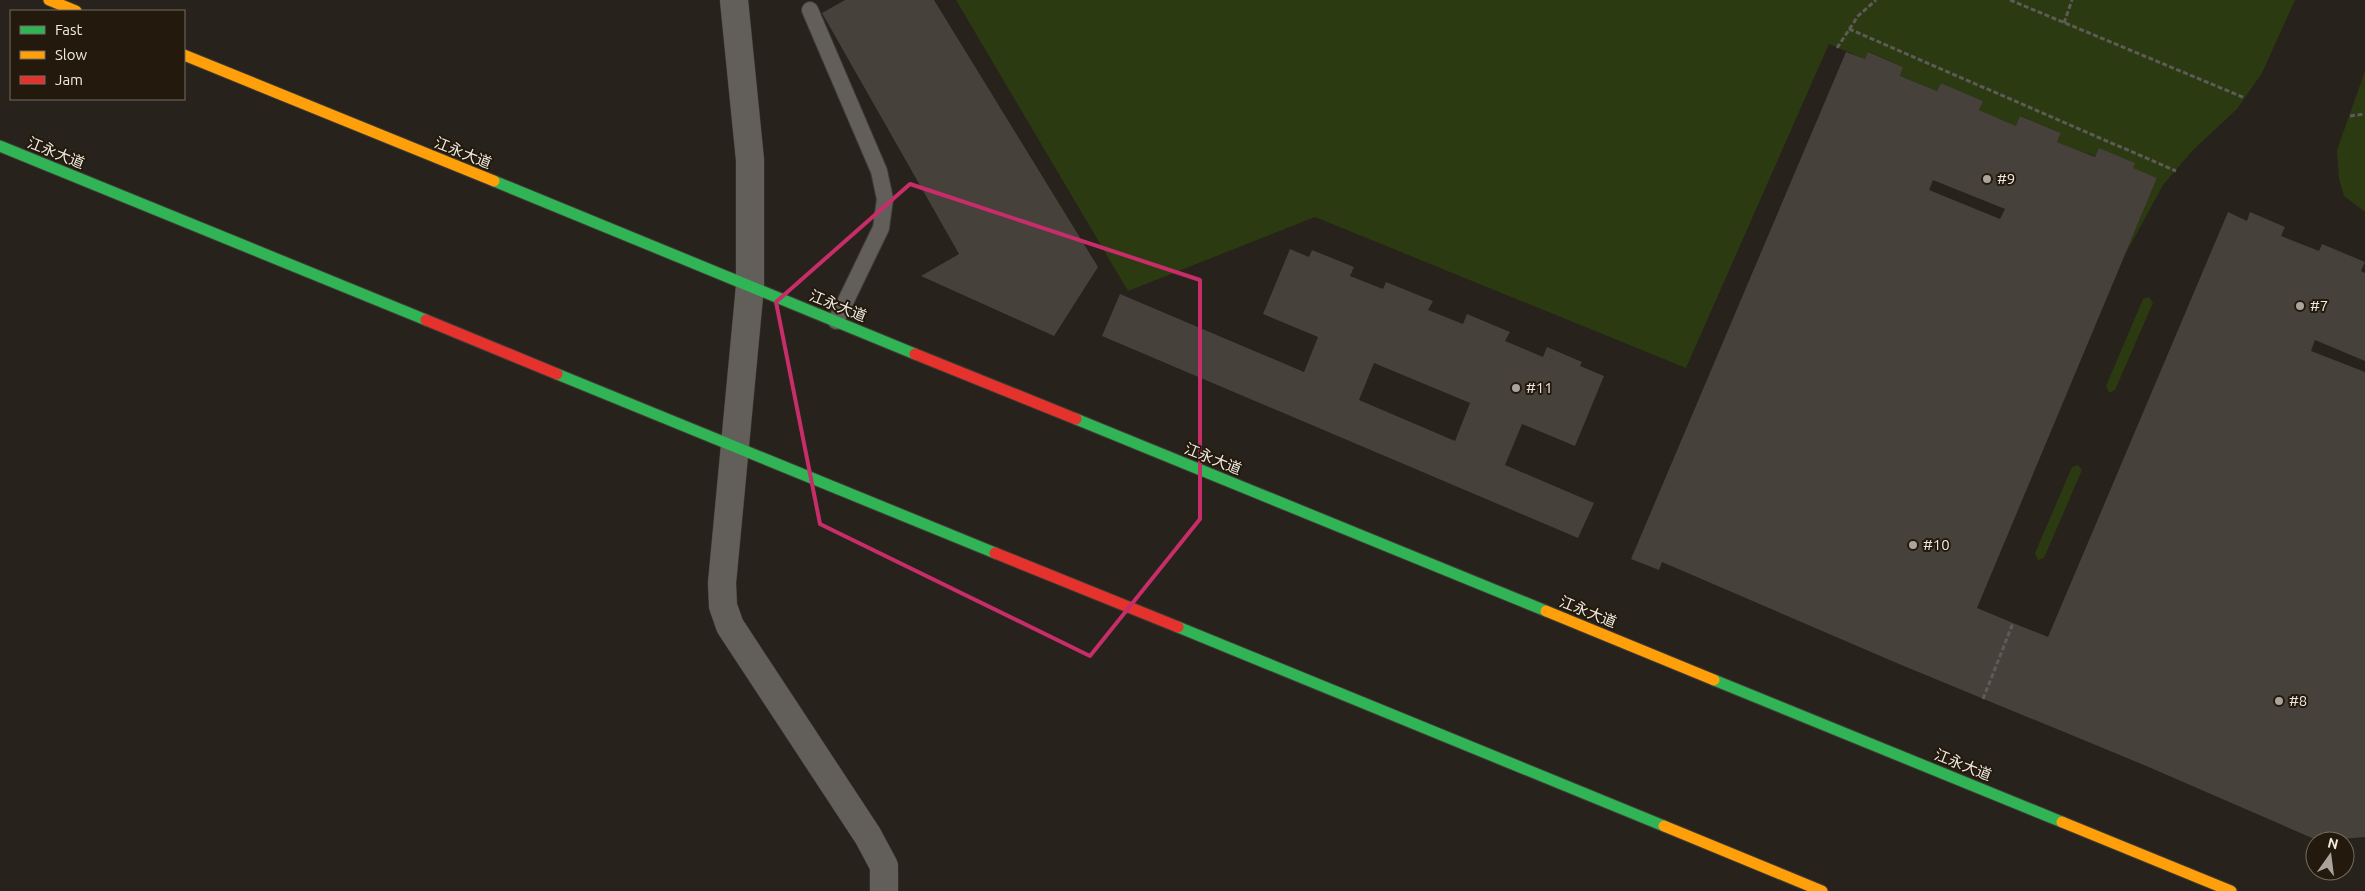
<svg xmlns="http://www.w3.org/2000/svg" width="2365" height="891" font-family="Ubuntu,'Noto Sans SC',sans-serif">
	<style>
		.green { fill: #2b3a11 }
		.building { fill: #46413a; fill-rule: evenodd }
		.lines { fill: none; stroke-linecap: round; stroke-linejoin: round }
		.lane-casing { stroke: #413c36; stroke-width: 18 }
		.street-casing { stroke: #413c36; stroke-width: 29 }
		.fast-casing { stroke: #413c36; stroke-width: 13 }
		.slow-casing { stroke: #413c36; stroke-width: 13 }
		.jam-casing { stroke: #413c36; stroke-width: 13 }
		.path { stroke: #5e5b56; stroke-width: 3; stroke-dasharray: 5 2.5; stroke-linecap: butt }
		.lane { stroke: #625e59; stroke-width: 16 }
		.street { stroke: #625e59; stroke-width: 28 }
		.fast { stroke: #30b455; stroke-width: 11 }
		.slow { stroke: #ff9f0a; stroke-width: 11 }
		.jam { stroke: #e5322d; stroke-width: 11 }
		.marked { fill: none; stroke: #c72d68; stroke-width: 4; stroke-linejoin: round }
		.poi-dot { fill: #aaa49c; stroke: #231a0d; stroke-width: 2 }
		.labels { text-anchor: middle; stroke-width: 4; stroke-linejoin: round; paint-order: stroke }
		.street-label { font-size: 15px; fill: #f0eae1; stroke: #231a0d }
		.poi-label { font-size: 15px; fill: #f0eae1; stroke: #231a0d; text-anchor: start }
	</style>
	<rect width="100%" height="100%" fill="#27221b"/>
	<path class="green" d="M956,0H2295L2262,73L2237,109L2193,150L2163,185L2125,255L2157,178C2124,164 2090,156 2057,142L2061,133L2021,116L2016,126L1979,110L1983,101L1941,83L1937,91L1900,76L1903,67L1869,52L1865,59L1829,44L1686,368L1315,217L1128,291Z
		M2365,71V212L2344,196L2339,179L2337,150Z
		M2149,297L2153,303L2115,390L2109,393L2106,386L2143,299Z
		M2078,465L2082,470L2044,558L2038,560L2035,553L2072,467Z"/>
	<path class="building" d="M845,0H934L1098,267L1054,336L921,276L959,254L822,13Z
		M1846,52L1865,59L1868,52L1903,67L1900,76L1937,91L1941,83L1983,101L1979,110L2016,126L2020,116L2061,133L2057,142L2095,157L2099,148L2135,163L2133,168L2157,178L1977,608L2013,623L2048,637L2228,212L2247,221L2250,212L2285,227L2281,236L2319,251L2322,244L2365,262L2361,271L2365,273V361L2315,340L2311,351L2365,372V837L2319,841L2144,765L1899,664L1662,562L1659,570L1631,559ZM1933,180L2005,209L2000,219L1929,190Z
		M1290,249L1309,257L1312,250L1354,267L1350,276L1383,289L1386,282L1433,301L1428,310L1463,324L1467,314L1510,332L1505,341L1543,357L1547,347L1582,362L1580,366L1604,376L1575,446L1522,424L1505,465L1594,503L1578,538L1102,336L1120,294L1304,372L1318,337L1263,314ZM1374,363L1470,403L1455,441L1359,400Z"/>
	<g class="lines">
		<g class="lane-casing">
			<path id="lane" d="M810,10L879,171L885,199L881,228L836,321"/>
		</g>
		<g class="street-casing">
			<path id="street" d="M734,0L750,160V286L722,583L723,606L730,626L868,836L884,866V891"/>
		</g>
		<g class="fast-casing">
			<path id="fast" d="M0,146L426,320
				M494,181L915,354
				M557,374L995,553
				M1076,419L1546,611
				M1178,627L1664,826
				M1714,680L2062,822"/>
		</g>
		<g class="slow-casing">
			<path id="slow" d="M49,0L76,11
				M184,55L494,181
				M1546,611L1714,680
				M2062,822L2231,891
				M1664,826L1822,891"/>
		</g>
		<g class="jam-casing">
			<path id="jam" d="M426,320L557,374
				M915,354L1076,419
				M995,553L1178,627"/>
		</g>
		<path class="path" d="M2010,0L2245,98
			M2064,23L2072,0
			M1849,29L2176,171
			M1837,48L1858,16L1876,0
			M2350,116L2365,114
			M1983,699L2013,623"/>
		<use href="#lane" class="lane"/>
		<use href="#street" class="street"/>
		<use href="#fast" class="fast"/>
		<use href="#slow" class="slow"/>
		<use href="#jam" class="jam"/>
	</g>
	<path class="marked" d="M910,184L1200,280V519L1090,656L820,524L776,302Z"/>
	<g class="poi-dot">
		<circle cx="1987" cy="179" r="5"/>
		<circle cx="2300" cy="306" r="5"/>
		<circle cx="1516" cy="388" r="5"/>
		<circle cx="1913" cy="545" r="5"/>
		<circle cx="2279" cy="701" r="5"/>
	</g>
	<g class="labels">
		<g class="street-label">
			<text transform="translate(56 153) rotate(22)" y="5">江永大道</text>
			<text transform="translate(463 153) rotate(22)" y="5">江永大道</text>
			<text transform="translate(838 306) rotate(22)" y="5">江永大道</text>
			<text transform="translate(1213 459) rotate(22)" y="5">江永大道</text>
			<text transform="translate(1588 612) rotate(22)" y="5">江永大道</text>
			<text transform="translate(1963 765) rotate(22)" y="5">江永大道</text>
		</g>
		<g class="poi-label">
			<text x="1997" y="184">#9</text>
			<text x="2310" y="311">#7</text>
			<text x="1526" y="393">#11</text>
			<text x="1923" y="550">#10</text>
			<text x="2289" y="706">#8</text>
		</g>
	</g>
	<rect x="10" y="10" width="175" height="90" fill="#231a0d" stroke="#756d62"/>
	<rect x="20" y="26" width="25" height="8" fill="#30b455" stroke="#756d62"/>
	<text x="55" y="35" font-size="15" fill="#f0eae1">Fast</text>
	<rect x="20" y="51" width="25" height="8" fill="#ff9f0a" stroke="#756d62"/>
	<text x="55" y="60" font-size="15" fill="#f0eae1">Slow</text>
	<rect x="20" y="76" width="25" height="8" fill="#e5322d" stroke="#756d62"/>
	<text x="55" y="85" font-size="15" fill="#f0eae1">Jam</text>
	<g transform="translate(2330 856) rotate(14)"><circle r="24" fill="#231a0d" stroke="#756d62"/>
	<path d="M0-4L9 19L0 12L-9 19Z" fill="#aaa49c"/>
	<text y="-8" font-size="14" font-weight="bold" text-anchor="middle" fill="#f0eae1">N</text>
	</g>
</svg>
